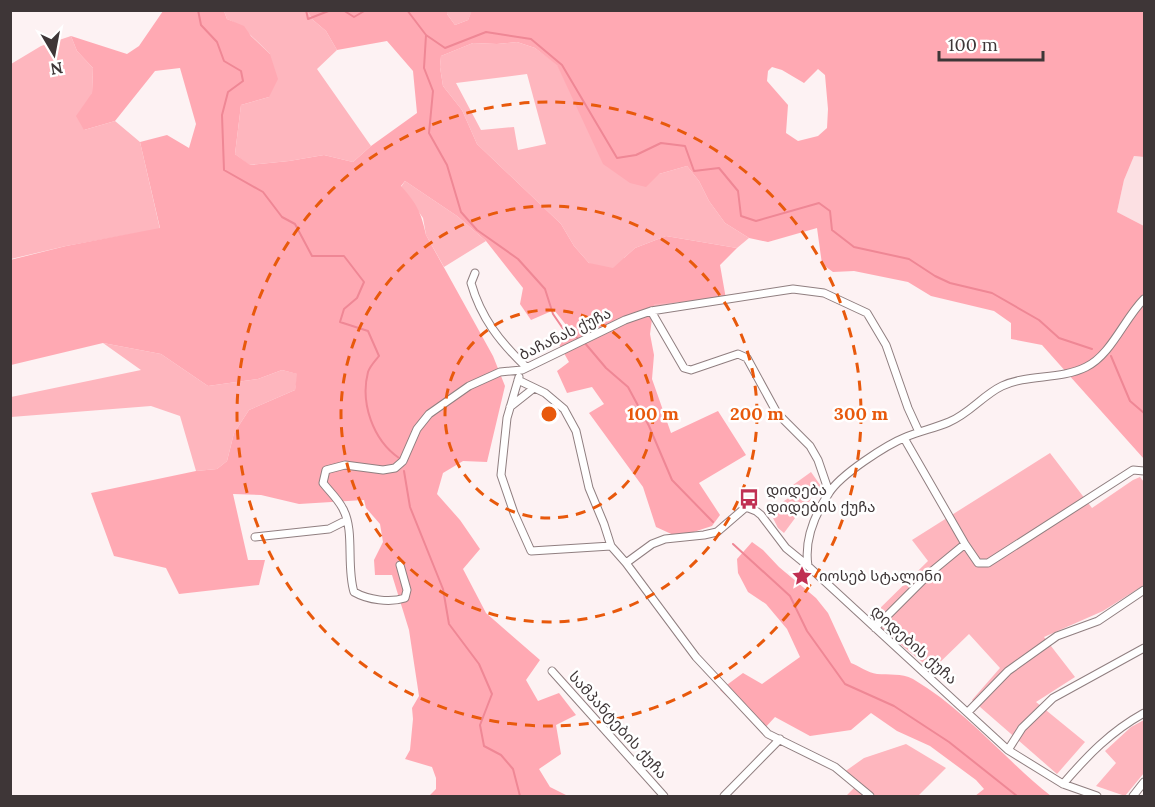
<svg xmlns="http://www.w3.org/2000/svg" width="1155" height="807" font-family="Lora,'Noto Sans Georgian',serif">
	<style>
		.built { fill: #fce0e3 }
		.green { fill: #feb6be; fill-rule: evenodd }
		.forest { fill: #ffa9b3; fill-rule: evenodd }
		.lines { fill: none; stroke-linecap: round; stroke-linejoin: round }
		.stream { stroke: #ef8795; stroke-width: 2 }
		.street-casing { stroke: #907f80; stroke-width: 9 }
		.street { stroke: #fff; stroke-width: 7 }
		.ring { fill: none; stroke: #e8590c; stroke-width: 3; stroke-dasharray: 10 8 }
		.labels { text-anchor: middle; stroke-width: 5; stroke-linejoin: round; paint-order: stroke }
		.street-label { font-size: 15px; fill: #3e3637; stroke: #fff }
		.poi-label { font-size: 15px; fill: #3e3637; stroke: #fff; text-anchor: start }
		.centre { fill: #e8590c; stroke: #fff; stroke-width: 3 }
		.ring-label { font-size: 18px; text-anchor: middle; font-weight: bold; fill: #e8590c; stroke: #fff; stroke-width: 5; stroke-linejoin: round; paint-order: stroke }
	</style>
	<rect width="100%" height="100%" fill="#fdf2f3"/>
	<path class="built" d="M1134,156L1144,157V226L1117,212L1124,180Z"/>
	<path class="green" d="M224,11H307L313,20L326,31L337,50L317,69L371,146L353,162L324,155L289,161L249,165L235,154L241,105L269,97L270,54C255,40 245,27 227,19Z
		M447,11H472L468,20L455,25L447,14Z
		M71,36L77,51L93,68L92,93L84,130L115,121L140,142L160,229L66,246L11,259V64L41,46Z
		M517,42L535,48L557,64L570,91L659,174L687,166L699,181L709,201L725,223L749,238L737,248L666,236L635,248L624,258L702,297L650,308L589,263L574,246L561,224L477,144L462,110L443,86L440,67L441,56L473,43L497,44ZM527,74L546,144L518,150L514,127L481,130L456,83Z
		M405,181L457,216L486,241L444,267L426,235L423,218L401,187Z
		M103,343L161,354L208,386L258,379L282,370L298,374L295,390L249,410L234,433L227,461L217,469L196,471L180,416L151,406L11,417V397L141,370Z
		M1050,453L1092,508L1133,480L1140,477L1144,482V585L1103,611L1044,637L1075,677L1036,702L1085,742L1057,774L972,700L1000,668L969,634L932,670L869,619L928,561L912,540Z
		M811,472L823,489L810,498L811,500L804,506L784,533L778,528L772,516L781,510L778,505L790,497L786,490Z
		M1144,720V773L1125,796L1096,786L1116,763L1105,751L1131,727Z
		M906,744L946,768L918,796H846L855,787L840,775L864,758Z"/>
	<path class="forest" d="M472,10L1144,11V157L1134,156L1124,180L1117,212L1144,226V459L1042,345L1011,339V323L994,311L931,296L908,282L854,271L833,272L822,264L817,228L768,242L749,238L725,223L709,201L699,181L687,166L659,174L646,187L630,183L603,164L557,65L535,48L517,42L497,44L473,43L441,56L440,67L443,86L462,110L477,144L561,224L574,246L589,263L613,268L635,248L666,236L737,248L720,265L726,299L654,304L650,334L654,355L652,379L671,433L718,411L746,455L699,483L720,515L712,526L678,537L656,527L643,487L589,413L604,404L592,387L567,393L557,371L569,362L557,341L571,331L554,310L531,320L520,304L523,288L486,241L457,216L405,181L401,186C417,204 421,212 426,235L493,356L505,386L487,462L463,461L443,473L437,494L460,520L480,549L463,569L486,613L540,660L526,680L538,701L559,693L576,715L556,725L561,754L539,769L550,787L568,796H429L436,789V778L432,767L405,759L410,750L413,719L412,708L419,696L409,630L392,575H375L374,560L383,542L380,524L366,508L364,500L299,504L261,495L233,494L248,560H265L259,585L179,594L166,568L114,556L91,493L196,471L217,469L227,461L234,433L249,410L295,390L297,374L282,370L258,379L208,386L161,354L103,343L11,365L10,260L66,246L160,228L140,142L167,135L189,148L196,124L180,68L155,71L115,121L84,130L76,116L92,93L93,68L77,51L71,36L127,54L139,46L163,11H224L227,19L244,26L251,36L270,54L278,79L269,97L241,105L235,154L250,165L289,161L324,155L353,162L371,146L417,113L413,71L387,41L337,50L326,31L313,20L307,11H447V14L455,25L468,20ZM772,67L782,70L804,83L818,69L825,75L828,109L827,128L818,136L798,141L786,133L788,105L767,81L768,71Z
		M752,542L763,550L779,567L816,598L828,613L851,663C859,666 868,673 877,674C889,675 901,673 913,679C966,710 1004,759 1051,796H975L984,789L976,780L930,746L897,731L871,713L851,730L810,736L775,717L763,730L720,690L743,673L762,684L800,657L787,629L766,604L748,592L738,573L737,559Z"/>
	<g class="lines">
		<path class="stream" d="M198,10L201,25L217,42L224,61L241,71L243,81L228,92L222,115L224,170L263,192L282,217L295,224L312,256H344L364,282L357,298L344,309L340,322L368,331L379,356C375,361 370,366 368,372C360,403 373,440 399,458
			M306,10L308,19L331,10
			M343,10L354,17L366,10
			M407,10L426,35L445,48L486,32L531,39L562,65L617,158L636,155L661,143L685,146L694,171L719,168L738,191L741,216L756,221L819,203L830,211L832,230L854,247L909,259L935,276L950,283L992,293L1039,320L1059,338L1092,349
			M426,35L424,68L433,91L429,133L447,165L461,212L477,230L518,259L545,289L553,314L564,330L579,339
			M584,342L606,368L628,387L649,426L672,480L713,522
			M1111,356L1130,401L1144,413
			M404,471L410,507L443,589L449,624L479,664L492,694L480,725L484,746L501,755L513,769L520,796
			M733,544L790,596L807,631L845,684L894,706L949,742L1017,796"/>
		<g class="street-casing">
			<path id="street" d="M475,273L471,283C481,318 500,342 526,367
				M651,311L684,368L691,370L738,354L747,358L777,413L810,446L818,460L829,492
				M519,377L507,418L501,475L514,513L531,551L611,546
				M518,380L545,393L564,409L576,431L589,488L604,524L611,546L626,563L696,657L768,734L835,767L870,796
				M510,407L534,388
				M904,438L965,544L978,563H988L1133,470L1144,471
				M255,537L329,529L347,520
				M626,563L652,544L665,539L704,535L717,532L746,507L756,511L761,515L786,548L808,566L1008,750L1063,784L1097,796
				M400,565L407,590L405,598C390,603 368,600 354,592C346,566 355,531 343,509C338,499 330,492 323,483L326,470L345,465L383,470L395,468L403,461L417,429L429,414L469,386L500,372L522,370L625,320L651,311L793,289L824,293L867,313L886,345L908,408L919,432
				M808,566C804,540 815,514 829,493C840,475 886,445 906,437C920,431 935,428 949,422C969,414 983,395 1002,386C1028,374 1060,380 1086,367C1111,355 1124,319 1144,299
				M875,628L931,572L965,544
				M552,671L664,796
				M968,712L1008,671L1057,636L1098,621L1144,590
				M1008,750L1022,728L1053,698L1144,648
				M1063,784C1088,755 1110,732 1144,713
				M724,796L780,739
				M1133,796L1144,782"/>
		</g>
		<use href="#street" class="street"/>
	</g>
	<g class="ring">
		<circle cx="549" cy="414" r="104"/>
		<circle cx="549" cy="414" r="208"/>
		<circle cx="549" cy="414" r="312"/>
	</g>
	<defs>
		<g id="bus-bare" transform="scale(1.62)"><path d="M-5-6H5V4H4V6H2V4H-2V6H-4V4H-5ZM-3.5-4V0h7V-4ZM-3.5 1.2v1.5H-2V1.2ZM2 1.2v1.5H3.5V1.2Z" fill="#c03053" stroke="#fff" stroke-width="2.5" paint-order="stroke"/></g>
		<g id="sight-bare" transform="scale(1.62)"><path d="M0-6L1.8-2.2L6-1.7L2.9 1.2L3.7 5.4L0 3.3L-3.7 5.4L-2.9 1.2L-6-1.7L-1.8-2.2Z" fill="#c03053" stroke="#fff" stroke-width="2.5" paint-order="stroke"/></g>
	</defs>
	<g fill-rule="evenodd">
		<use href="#bus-bare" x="749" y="499"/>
		<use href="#sight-bare" x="802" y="576"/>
	</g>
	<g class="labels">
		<g class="street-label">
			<text transform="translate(565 334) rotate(-26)" y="5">ბაჩანას ქუჩა</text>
			<text transform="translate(914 645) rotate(42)" y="5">დიდების ქუჩა</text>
			<text transform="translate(618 725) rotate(48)" y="5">სამპანტების ქუჩა</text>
		</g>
		<g class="poi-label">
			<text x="766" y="495">დიდება<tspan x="766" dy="17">დიდების ქუჩა</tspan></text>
			<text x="819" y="581">იოსებ სტალინი</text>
		</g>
	</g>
	<circle cx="549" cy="414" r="9" class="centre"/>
	<g class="ring-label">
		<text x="653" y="420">100 m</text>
		<text x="757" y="420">200 m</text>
		<text x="861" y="420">300 m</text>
	</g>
	<rect width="1155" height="807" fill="none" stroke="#3e3637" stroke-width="24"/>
	<g transform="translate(54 54) rotate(170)" stroke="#ffffff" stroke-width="4.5" paint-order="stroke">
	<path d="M0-4.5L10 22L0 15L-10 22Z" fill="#3e3637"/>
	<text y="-9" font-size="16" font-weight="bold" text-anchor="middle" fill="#3e3637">N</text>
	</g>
	<path d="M939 51v9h104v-9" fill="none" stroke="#3e3637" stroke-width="3"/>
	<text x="948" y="51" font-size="18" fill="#3e3637" stroke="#ffffff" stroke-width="4.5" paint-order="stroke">100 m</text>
</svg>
